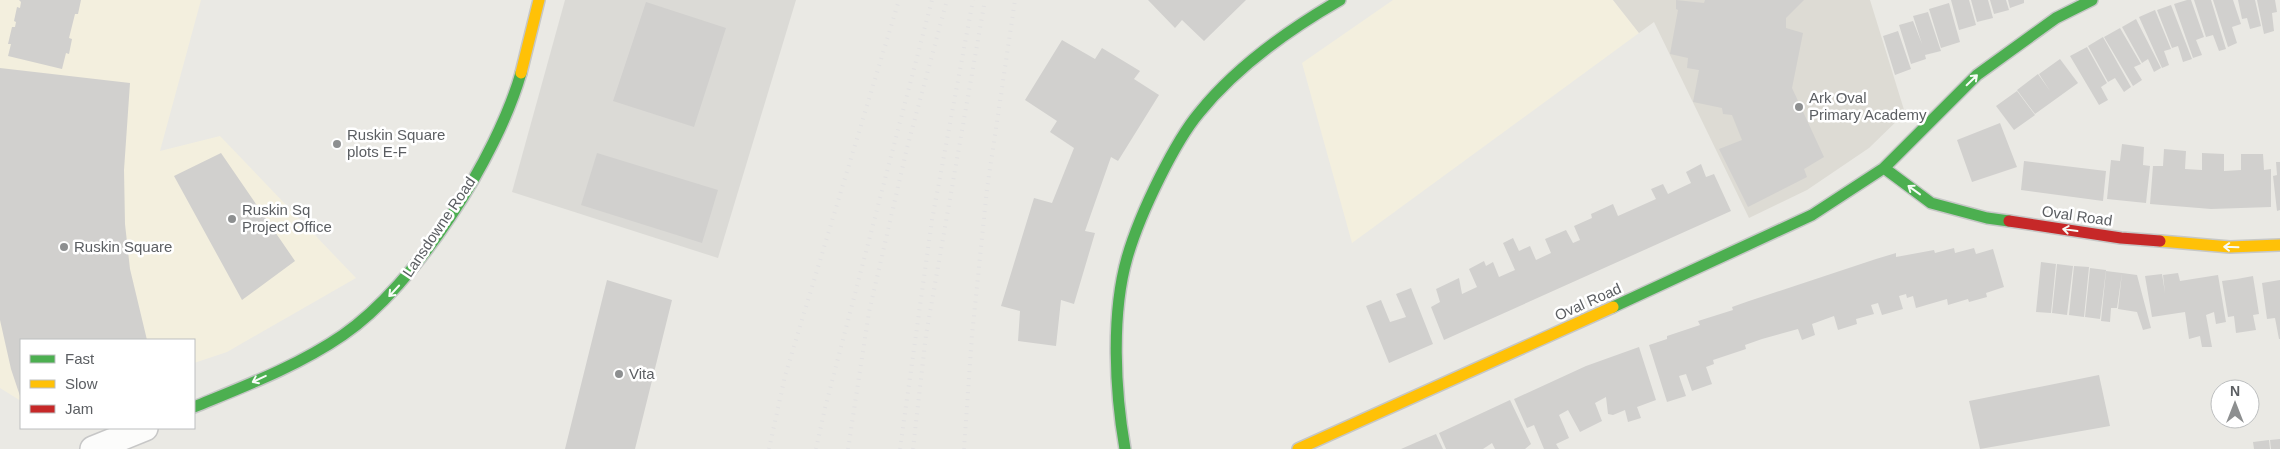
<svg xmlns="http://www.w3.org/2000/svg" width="2280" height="449" font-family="Helvetica,sans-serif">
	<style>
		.commercial { fill: #f3efde }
		.industrial { fill: #dbdad6 }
		.education { fill: #dddbd4 }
		.building { fill: #d1d0ce }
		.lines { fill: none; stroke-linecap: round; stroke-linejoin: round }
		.street-casing { stroke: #c7c7c7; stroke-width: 28 }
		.fast-casing { stroke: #c6c7c6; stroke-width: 14 }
		.slow-casing { stroke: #c6c7c6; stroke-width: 14 }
		.jam-casing { stroke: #c6c7c6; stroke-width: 14 }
		.street { stroke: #fcfcfb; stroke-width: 25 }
		.fast { stroke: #4caf50; stroke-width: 11 }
		.slow { stroke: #ffc107; stroke-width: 11 }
		.jam { stroke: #c62828; stroke-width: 11 }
		.rail { stroke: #e2e1e1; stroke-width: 4; stroke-dasharray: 1 6; stroke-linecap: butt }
		.oneway { stroke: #f6fbf6 }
		.poi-dot { fill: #8d8f90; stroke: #fff; stroke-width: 2 }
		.labels { text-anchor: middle; stroke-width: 5; stroke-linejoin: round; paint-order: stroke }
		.poi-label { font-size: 15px; fill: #5b5e62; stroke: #fff; text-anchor: start }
		.street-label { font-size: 15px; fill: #5b5e62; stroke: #fff }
	</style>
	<rect width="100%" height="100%" fill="#eae9e4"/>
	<path class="commercial" d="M0,0H201L160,151L220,136L356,278L227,352L194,363V340H21V401L0,388Z
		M1393,0H1613L1639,33L1352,243L1302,63Z"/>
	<path class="industrial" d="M565,0H796L718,258L512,192Z"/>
	<path class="education" d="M1613,0H1870L1905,113L1869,148L1807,190L1749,218L1654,22L1639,33Z"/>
	<path class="building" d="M19,0H81L78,14H75L69,38L72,39L69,54L66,53L62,69L8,56L11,44H8L12,27H15L16,22L14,21L17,7L20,8L21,2Z
		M1148,0H1246L1204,41L1182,20L1175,28Z
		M1676,0L1704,3L1705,0H1804L1786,18V28L1803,33L1792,88L1824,157L1804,169L1807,177L1748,207L1719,149L1742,140L1732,115L1723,114L1722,108L1693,102L1699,70L1687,68L1688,58L1670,54L1678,10L1676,9Z
		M1951,0H1969L1976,25L1959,30Z
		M1971,0H1988L1993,18L1977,22Z
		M1990,0H2006L2009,10L1994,14Z
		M2008,0H2024V3L2010,8Z
		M2187,0H2191L2204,37L2196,40L2202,55L2193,58L2174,4Z
		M2194,0H2211L2226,49L2219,51L2213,35L2206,37Z
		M2213,0H2233L2241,24L2232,27L2237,43L2228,47Z
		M2238,0H2255L2261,26L2250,29L2247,18L2242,19Z
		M2257,0H2275L2277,12L2272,13L2274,31L2264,34Z
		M646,2L726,28L694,127L613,101Z
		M1949,3L1960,42L1941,48L1929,9Z
		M2171,5L2192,59L2183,62L2178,46L2172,48L2157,10Z
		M2155,10L2171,49L2164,51L2169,65L2162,68L2139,17Z
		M1928,12L1941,51L1925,55L1926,59L1911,64L1899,25L1913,21L1922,44L1913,16Z
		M2136,19L2161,68L2154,72L2148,59L2142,63L2122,27Z
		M2120,28L2141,64L2134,67L2142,80L2133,86L2104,37Z
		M1898,31L1911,69L1895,75L1883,36Z
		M2103,37L2131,87L2124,92L2115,78L2108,82L2088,46Z
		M1062,40L1095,59L1102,48L1140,71L1134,79L1159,95L1118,161L1111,157L1085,231L1095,233L1074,304L1061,300L1056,346L1018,341L1020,311L1001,306L1034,198L1052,203L1074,148L1050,132L1057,121L1025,100Z
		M2087,47L2107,83L2101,87L2108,100L2099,105L2070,56Z
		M2060,59L2078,83L2035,114L2017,90L2038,74L2050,91L2039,74Z
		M0,68L130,83L124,170L125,224L130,269L147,340H21V399L11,369L0,320Z
		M2017,91L2035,115L2014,130L1996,106Z
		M2000,123L2017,167L1972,182L1957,140Z
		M2122,144L2144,147L2143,165L2150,166L2146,203L2107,199L2111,160L2120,161Z
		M2164,149L2186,151L2185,169L2202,170V153L2224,154V171L2241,170V154H2263L2264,170L2271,169V207L2211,209L2150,204L2153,166H2163Z
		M221,153L295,261L242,300L174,176Z
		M597,153L718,190L702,243L581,205Z
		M2024,161L2106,171L2103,201L2021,190Z
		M2276,162H2280V210L2277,211L2273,176L2277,175Z
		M1701,164L1706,177L1714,174L1731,211L1444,340L1431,307L1440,302L1436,289L1459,278L1462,294L1477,287L1469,269L1484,261L1486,266L1493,262L1499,277L1515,270L1503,243L1513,238L1519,251L1530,246L1536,260L1551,253L1545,239L1566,230L1573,243L1580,240L1574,226L1592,218L1591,214L1613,204L1618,216L1656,199L1651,189L1663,184L1668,194L1674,191L1691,183L1686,172Z
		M1954,248L1955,253L1974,248L1976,254L1993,249L2004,287L1986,293L1987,297L1969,302L1968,299L1948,305L1947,299L1916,308L1913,296L1907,298L1906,294L1899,296L1903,309L1882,315L1878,303L1871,305L1874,314L1856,319L1857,324L1838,330L1834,316L1812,324L1815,335L1802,340L1798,329L1762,339L1745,345L1746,349L1713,360L1714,364L1706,367L1712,384L1692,391L1686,374L1679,376L1686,396L1667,402L1649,345L1667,339V336L1700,325L1698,321L1733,310L1732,307L1749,301L1876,259L1896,253V257L1934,250L1935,253Z
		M2041,262L2056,264L2051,313L2036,312Z
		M2057,264L2073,266L2067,315L2052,313Z
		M2074,266L2089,267L2084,317L2069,315Z
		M2090,268L2106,270L2100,319L2085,317Z
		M2106,271L2122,273L2117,308H2111L2110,322L2101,321Z
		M2122,273L2137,275L2151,328L2143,330L2137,312L2118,309Z
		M2178,273L2180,281L2218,275L2226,322L2216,324L2214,312L2206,315L2212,347H2202L2200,336L2189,339L2185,312L2152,317L2145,276L2162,274L2165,293L2163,275Z
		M2253,276L2259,314L2253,315L2256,330L2236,333L2234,316L2228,317L2222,281L2237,279L2242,313L2237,279Z
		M607,280L672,300L635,449H565Z
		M2280,280V339H2279L2275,318L2267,319L2262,283Z
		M1411,288L1433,344L1389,363L1366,306L1381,300L1390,322L1406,317L1396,294Z
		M1639,347L1656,400L1637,407L1641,418L1628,422L1625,410L1613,415L1608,414L1606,397L1595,403L1602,421L1580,432L1568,410L1559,415L1569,438L1556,444L1559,449H1544L1534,425L1527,428L1514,399L1586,366Z
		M2099,375L2110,426L1980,449L1969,401Z
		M1510,400L1531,444L1525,449H1495L1492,443L1483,449H1446L1439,433Z
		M1436,434L1443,449H1401L1417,442Z
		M2280,439V449H2271L2270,440Z
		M2269,440L2270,449H2254L2253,442Z"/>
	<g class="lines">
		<g class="street-casing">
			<path id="street" d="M93,449L145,428"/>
		</g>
		<g class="fast-casing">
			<path id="fast" d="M2009,221L1987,218L1931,203L1884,168L1977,75L2056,18L2092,0
				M1613,307L1812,215L1884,168
				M194,407C245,386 298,366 343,335C416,285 497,157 521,73
				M1125,449C1115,392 1111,314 1127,258C1135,230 1147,203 1160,177C1171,155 1183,132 1199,113C1237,66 1288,30 1340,0"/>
		</g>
		<g class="slow-casing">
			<path id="slow" d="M521,73L539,0
				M2160,241L2230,247L2280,245
				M1298,449L1613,307"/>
		</g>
		<g class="jam-casing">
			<path id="jam" d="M2009,221L2121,238L2160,241"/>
		</g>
		<use href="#street" class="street"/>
		<use href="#fast" class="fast"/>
		<use href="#slow" class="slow"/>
		<use href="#jam" class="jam"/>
		<path class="rail" d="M769,449L785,376L899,0
			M816,449L825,408L932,0
			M848,449L869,312L907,148L947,0
			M900,449L932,220L973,0
			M913,449L926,335L985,0
			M964,449L972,335L987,189L1015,0"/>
	</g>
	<defs><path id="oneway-shaft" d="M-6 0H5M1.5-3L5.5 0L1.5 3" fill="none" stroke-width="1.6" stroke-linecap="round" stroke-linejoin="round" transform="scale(1.25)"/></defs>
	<g class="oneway">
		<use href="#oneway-shaft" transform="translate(1972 80) rotate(-44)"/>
		<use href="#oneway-shaft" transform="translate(1914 190) rotate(-144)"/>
		<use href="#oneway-shaft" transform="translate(2070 230) rotate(-172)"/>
		<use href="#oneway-shaft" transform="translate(2231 247) rotate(-178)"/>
		<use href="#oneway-shaft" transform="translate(394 291) rotate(133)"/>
		<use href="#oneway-shaft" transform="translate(259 379) rotate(155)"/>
	</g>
	<g class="poi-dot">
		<circle cx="1799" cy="107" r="5"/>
		<circle cx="337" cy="144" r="5"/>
		<circle cx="232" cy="219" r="5"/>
		<circle cx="64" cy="247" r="5"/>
		<circle cx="619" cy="374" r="5"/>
	</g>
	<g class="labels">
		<g class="poi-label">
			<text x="1809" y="103">Ark Oval<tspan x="1809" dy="17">Primary Academy</tspan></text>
			<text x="347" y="140">Ruskin Square<tspan x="347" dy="17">plots E-F</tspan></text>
			<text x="242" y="215">Ruskin Sq<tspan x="242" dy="17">Project Office</tspan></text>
			<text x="74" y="252">Ruskin Square</text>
			<text x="629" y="379">Vita</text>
		</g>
		<g class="street-label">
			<text transform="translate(2077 216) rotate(8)" y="5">Oval Road</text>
			<text transform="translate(439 227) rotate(-56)" y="5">Lansdowne Road</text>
			<text transform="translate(1588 302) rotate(-24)" y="5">Oval Road</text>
		</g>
	</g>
	<rect x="20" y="339" width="175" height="90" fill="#ffffff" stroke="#bdbfc0"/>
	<rect x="30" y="355" width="25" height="8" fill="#4caf50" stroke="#bdbfc0"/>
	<text x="65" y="364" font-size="15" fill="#5b5e62">Fast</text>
	<rect x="30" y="380" width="25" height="8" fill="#ffc107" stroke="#bdbfc0"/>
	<text x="65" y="389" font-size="15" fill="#5b5e62">Slow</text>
	<rect x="30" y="405" width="25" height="8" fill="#c62828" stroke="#bdbfc0"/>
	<text x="65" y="414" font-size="15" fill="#5b5e62">Jam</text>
	<g transform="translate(2235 404)"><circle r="24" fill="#ffffff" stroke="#bdbfc0"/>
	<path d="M0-4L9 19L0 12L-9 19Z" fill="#8d8f90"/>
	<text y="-8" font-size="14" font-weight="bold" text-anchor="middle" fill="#5b5e62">N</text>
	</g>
</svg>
